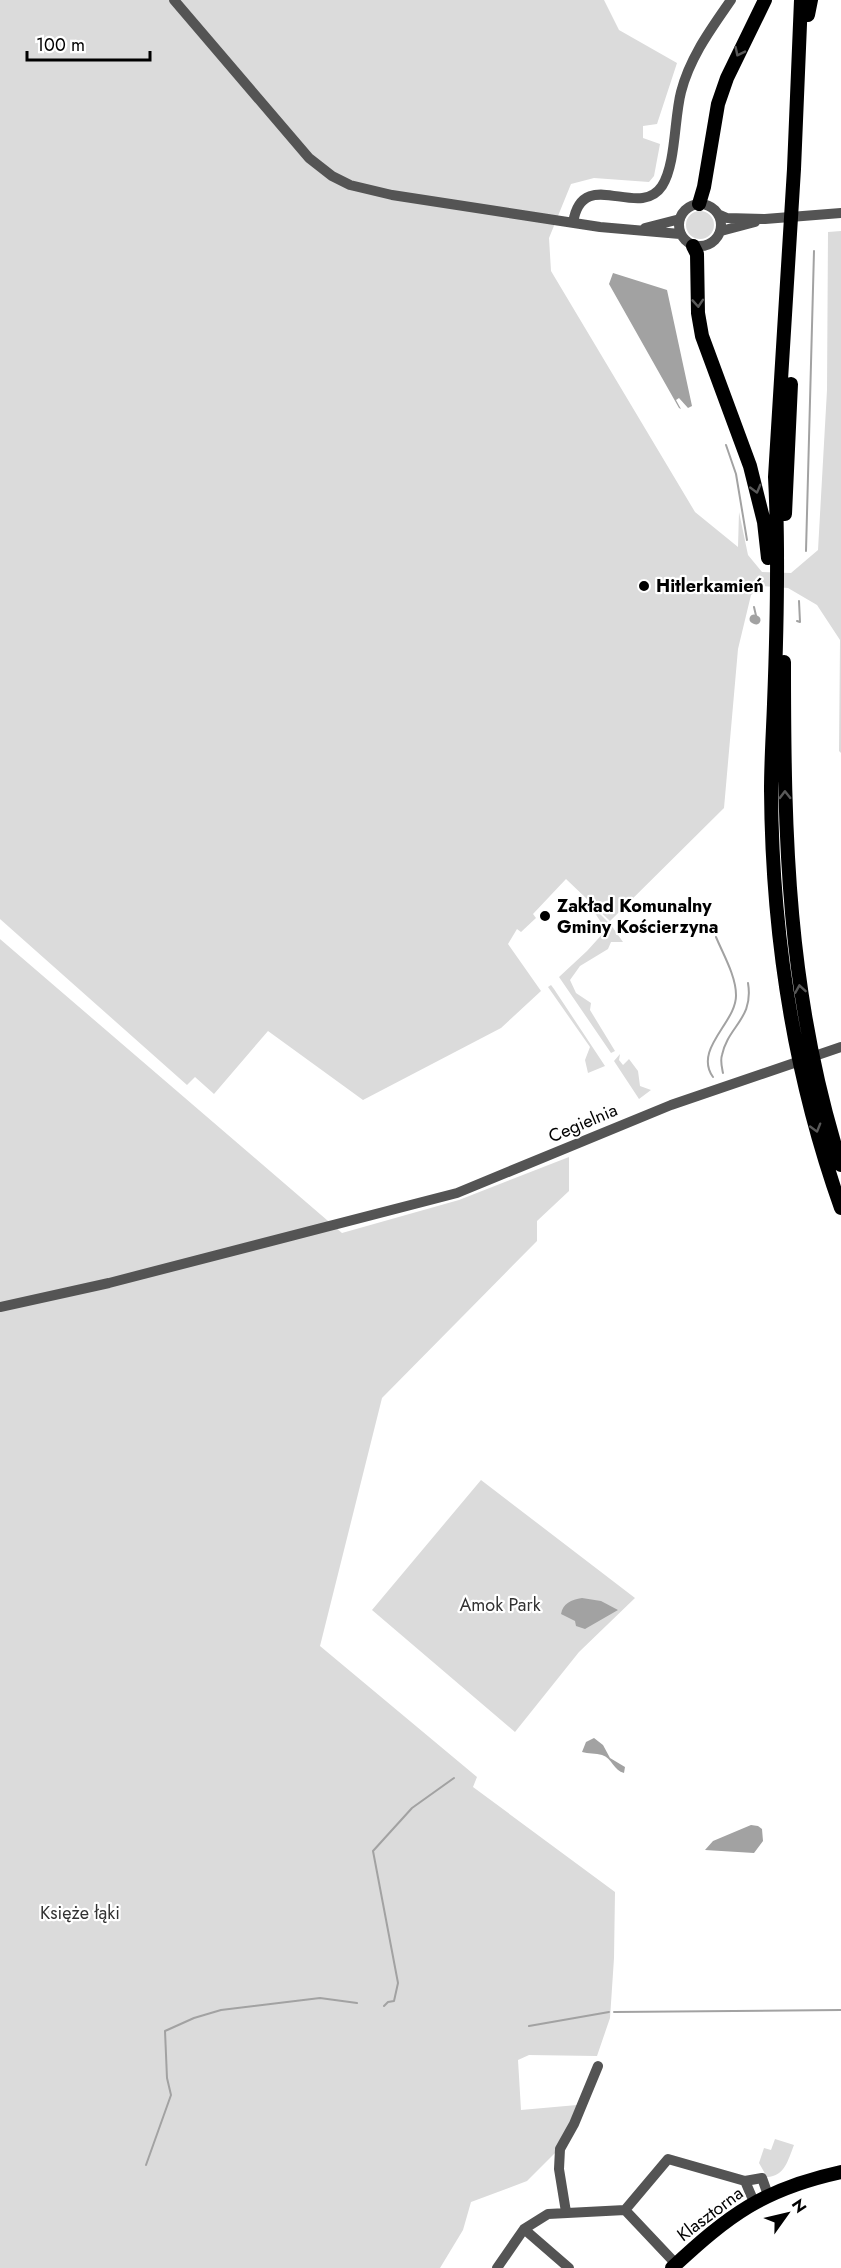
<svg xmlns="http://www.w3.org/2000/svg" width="841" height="2268" font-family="Jost,sans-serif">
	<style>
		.green { fill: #dbdbdb }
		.water { fill: #a2a2a2 }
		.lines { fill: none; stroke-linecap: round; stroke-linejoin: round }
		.stream { stroke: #a2a2a2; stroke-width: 2 }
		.canal { stroke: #a2a2a2; stroke-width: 9 }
		.minor { stroke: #545454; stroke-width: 10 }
		.major { stroke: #000; stroke-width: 14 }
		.oneway { stroke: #595959 }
		.poi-dot { fill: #000; stroke: #fff; stroke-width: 2 }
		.labels { text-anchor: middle; stroke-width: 4.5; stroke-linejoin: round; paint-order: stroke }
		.poi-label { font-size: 18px; font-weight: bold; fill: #000; stroke: #fff; text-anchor: start }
		.street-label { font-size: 18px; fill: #000; stroke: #fff }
		.park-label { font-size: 18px; fill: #323232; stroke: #fff }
	</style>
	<rect width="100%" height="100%" fill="#fff"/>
	<path class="green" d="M0,0H604L619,30L677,63L657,124L643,126V138L660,144L654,176L649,182L594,178L571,184L549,238L551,271L695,512L738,547L739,512L748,555L762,572L791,573L818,550L827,390L828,232L841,231V753L839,751L840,640L817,605L788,588L761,586L751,595L738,649L724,808L610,921L566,879L533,914L536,918L521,932L517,929L508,944L541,991L501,1028L363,1100L268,1031L214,1094L195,1077L187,1085L0,919Z
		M686 225a14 14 0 1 1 28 0a14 14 0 1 1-28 0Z
		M587,901L611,925L623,942H611L608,949L580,966L570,980L576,993L591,1003L590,1010L615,1051L611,1053L559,977L587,951L606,930Z
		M0,939L342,1233L459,1200L569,1157V1191L537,1221V1241L382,1398L320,1646L477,1777L473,1787L615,1892L614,1958L610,2018L597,2056L529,2055L518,2060L521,2110L577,2105L558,2150L527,2181L471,2202L463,2230L440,2268H0Z
		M551,985L554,989L605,1066L588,1073L585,1060L590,1047L548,987Z
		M620,1054L619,1060L623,1065L629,1059L638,1071L640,1086L651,1090L639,1099L614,1061Z
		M481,1480L635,1598L579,1652L515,1732L372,1610Z
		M775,2139L794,2145C788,2160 785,2176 767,2177L759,2163L764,2148L771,2150Z"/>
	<path class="water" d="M613,273L667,290L692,406L688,408L679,398L676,400L681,409L679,408L609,284Z
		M582,1598L601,1601L618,1610L585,1629L576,1626L575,1621L561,1614C563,1603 571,1600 582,1598Z
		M594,1738L603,1745L610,1758L625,1767L624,1773C614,1771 612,1758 602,1755C596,1753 588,1754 582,1752L586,1742Z
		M751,1825L758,1826L762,1829L763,1841L754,1853L705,1850L713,1841Z"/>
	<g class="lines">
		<path class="stream" d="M726,445L736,474L747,540
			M806,551L814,251
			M754,607L757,620
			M797,621L800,622L799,601
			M723,1073C722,1068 720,1061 722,1055C728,1026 754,1019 748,983
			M713,1077C693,1049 737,1022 736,995C736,976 723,954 716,937
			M384,2006L388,2002L394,2001L398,1983L373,1851L412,1808L454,1778
			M614,2012L841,2010
			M529,2026L609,2012
			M146,2165L171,2095L167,2078L165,2031L194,2018L221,2010L320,1998L357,2003"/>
		<path class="canal" d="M754,619L756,620"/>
		<path class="minor" d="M174,0L309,158L332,176L350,185L392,195L600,227L680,234
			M679 225a21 21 0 1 1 42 0a21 21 0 1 1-42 0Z
			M720,215L727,218L765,219L841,213
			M573,223C582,164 639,221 662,186C676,164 674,119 681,92C690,57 711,29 731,0
			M645,228L680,219
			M721,231L755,222
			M0,1307L109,1283L457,1193L671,1105L841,1047
			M745,2181L754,2202
			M625,2210L676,2264
			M566,2212L559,2169L560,2149L574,2124L598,2066
			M524,2229L569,2268
			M497,2268L524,2229L548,2214L625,2210L668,2159L745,2181L762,2178L768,2195"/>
		<path class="major" d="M801,0L794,169L775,477C779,552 777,628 774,704C773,732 771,761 771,790C772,932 793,1073 841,1208
			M808,15L811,0
			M699,204L704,187L718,104L727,78L765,0
			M693,246L697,254L698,313L702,336L750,466L764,522L768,558
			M785,514L791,384
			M784,662C784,837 787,996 841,1165
			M672,2268C729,2215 763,2189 841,2172"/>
	</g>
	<defs><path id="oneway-chevron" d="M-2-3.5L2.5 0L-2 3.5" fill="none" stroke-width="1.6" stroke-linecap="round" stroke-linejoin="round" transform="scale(1.5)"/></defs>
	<g class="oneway">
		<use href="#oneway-chevron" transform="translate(739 52) rotate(116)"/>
		<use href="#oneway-chevron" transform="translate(698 303) rotate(86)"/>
		<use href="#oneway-chevron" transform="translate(756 489) rotate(75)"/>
		<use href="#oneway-chevron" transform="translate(785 795) rotate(-91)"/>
		<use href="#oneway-chevron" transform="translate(800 989) rotate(-99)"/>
		<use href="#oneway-chevron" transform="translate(816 1128) rotate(74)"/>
	</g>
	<g class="poi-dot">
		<circle cx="644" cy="586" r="6"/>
		<circle cx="545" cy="916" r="6"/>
	</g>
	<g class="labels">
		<g class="poi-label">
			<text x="656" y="592">Hitlerkamień</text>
			<text x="557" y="912">Zakład Komunalny<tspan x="557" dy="21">Gminy Kościerzyna</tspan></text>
		</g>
		<g class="street-label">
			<text transform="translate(583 1123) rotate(-23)" y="6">Cegielnia</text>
			<text transform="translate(710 2214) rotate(-37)" y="6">Klasztorna</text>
		</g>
		<g class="park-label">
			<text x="500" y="1611">Amok Park</text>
			<text x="80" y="1919">Księże łąki</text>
		</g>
	</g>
	<g transform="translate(787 2214) rotate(56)" stroke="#ffffff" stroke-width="4.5" paint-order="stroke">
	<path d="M0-4.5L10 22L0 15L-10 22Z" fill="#000000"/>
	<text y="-9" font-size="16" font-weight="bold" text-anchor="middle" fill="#000000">N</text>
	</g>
	<path d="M27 51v9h123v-9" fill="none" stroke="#000000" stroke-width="3"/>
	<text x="36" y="51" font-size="18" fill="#000000" stroke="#ffffff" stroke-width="4.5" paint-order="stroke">100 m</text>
</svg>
